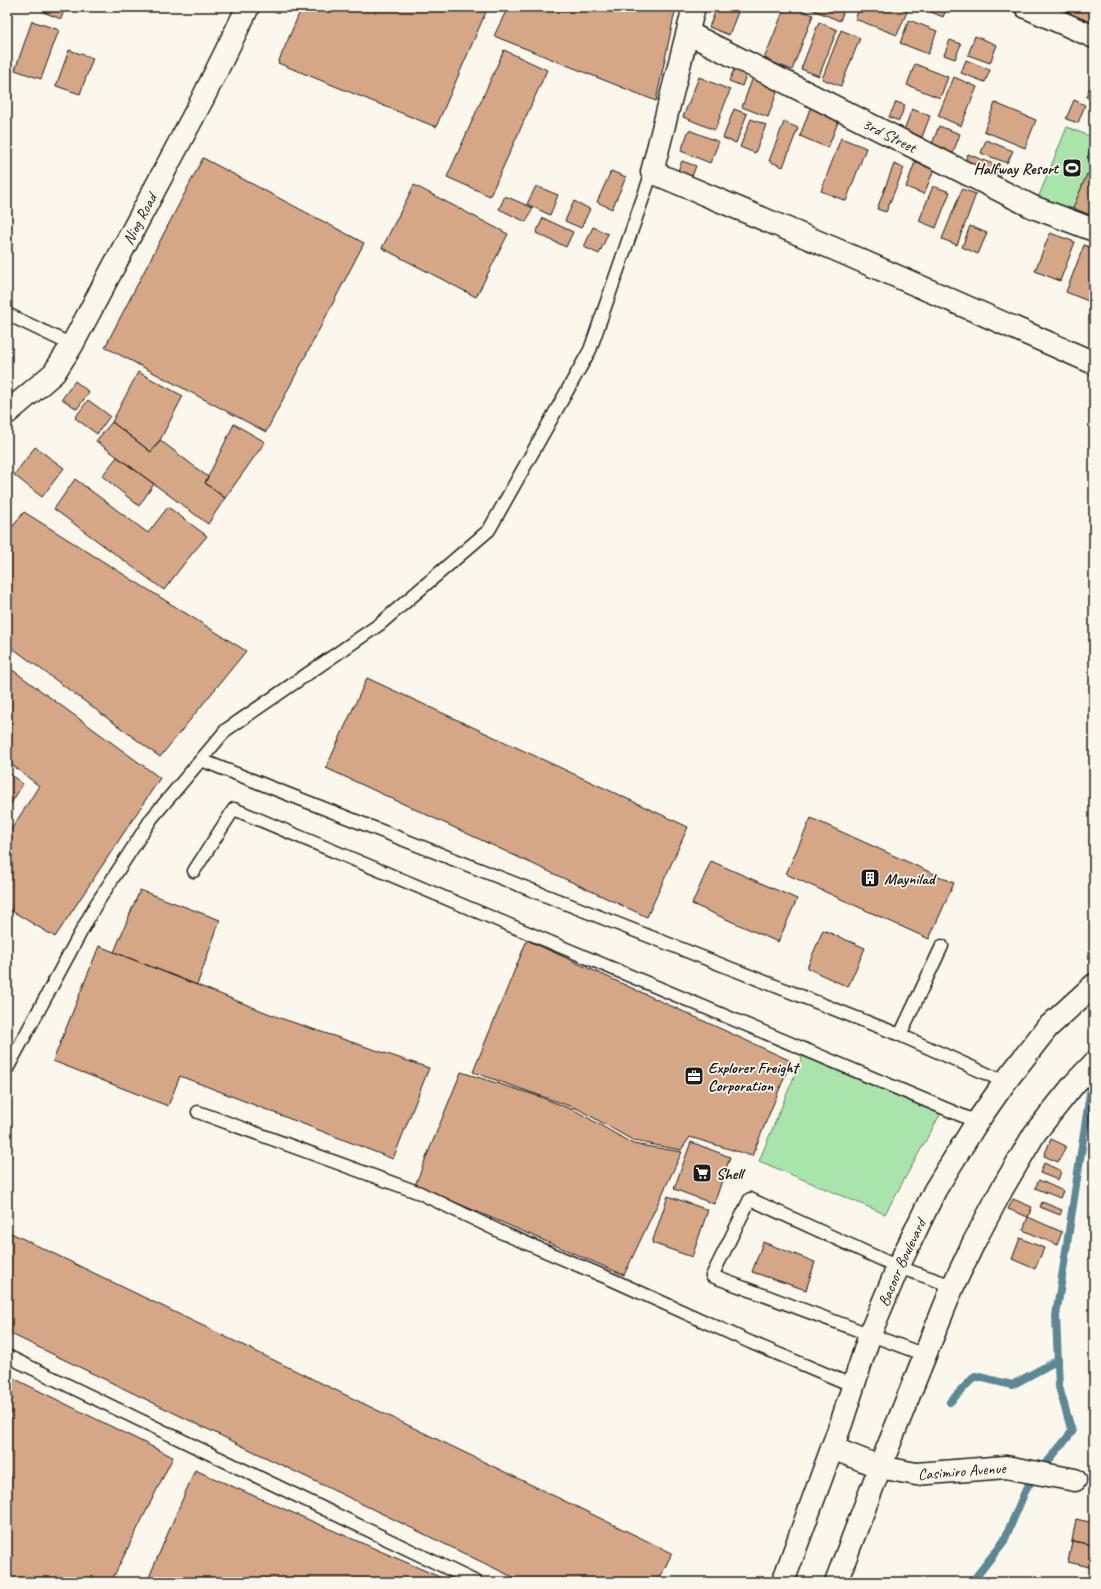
<svg xmlns="http://www.w3.org/2000/svg" width="1101" height="1589" font-family="Caveat,sans-serif">
	<style>
		.green { fill: #a9e5ab; stroke: #628064 }
		.lines { fill: none; stroke-linecap: round; stroke-linejoin: round }
		.stream { stroke: #5c8896; stroke-width: 8 }
		.building { fill: #d5a787; stroke: #1c1c1c }
		.lane-casing { stroke: #1c1c1c; stroke-width: 15 }
		.street-casing { stroke: #1c1c1c; stroke-width: 25 }
		.secondary-casing { stroke: #1c1c1c; stroke-width: 25 }
		.primary-casing { stroke: #1c1c1c; stroke-width: 25 }
		.lane { stroke: #fbf7ec; stroke-width: 12 }
		.street { stroke: #fbf7ec; stroke-width: 22 }
		.secondary { stroke: #fbf7ec; stroke-width: 22 }
		.primary { stroke: #fbf7ec; stroke-width: 22 }
		.labels { text-anchor: middle; stroke-width: 3.5; stroke-linejoin: round; paint-order: stroke }
		.street-label { font-size: 16px; fill: #1c1c1c; stroke: #fbf7ec }
		.poi-label { font-size: 16px; font-weight: bold; fill: #1c1c1c; stroke: #fbf7ec; text-anchor: start }
	</style>
	<rect width="100%" height="100%" fill="#fbf7ec"/>
	<filter id="ink" filterUnits="userSpaceOnUse"><feTurbulence type="fractalNoise" baseFrequency=".025" numOctaves="2"/><feDisplacementMap in="SourceGraphic" scale="8" xChannelSelector="R" yChannelSelector="G"/><feConvolveMatrix kernelMatrix="1 2 1 2 8 2 1 2 1" color-interpolation-filters="sRGB"/></filter>
	<g filter="url(#ink)">
		<path class="green" d="M1067,127L1094,138V220L1038,198Z
			M803,1055L941,1113L885,1214L759,1161Z"/>
		<g class="lines">
			<path class="stream" d="M950,1402L975,1376L1012,1385L1058,1360
				M972,1582L1004,1541L1027,1487L1072,1432L1059,1387L1056,1316L1091,1087"/>
		</g>
		<path class="building" d="M44,7H65L61,19L43,12Z
			M302,7H488L436,127L278,63Z
			M508,7H676L656,101L494,36Z
			M717,7H740L729,35L709,27Z
			M785,7H794L813,15L792,70L764,59Z
			M806,7H845L840,21Z
			M860,7H909L897,35L855,19Z
			M919,7H947L943,17Z
			M1064,7H1094V13L1088,27L1061,15Z
			M909,20L937,31L928,54L900,43Z
			M32,21L59,30L41,79L15,70Z
			M819,22L837,30L819,76L801,69Z
			M841,30L860,38L841,86L822,79Z
			M975,36L997,45L990,63L968,55Z
			M950,40L961,44L955,59L944,55Z
			M69,50L93,58L80,94L56,86Z
			M504,50L547,70L490,196L447,177Z
			M966,60L990,70L985,82L961,73Z
			M915,64L948,77L940,98L907,85Z
			M735,67L747,72L742,86L729,81Z
			M699,77L730,90L715,130L683,117Z
			M753,77L779,87L768,117L742,107Z
			M954,77L977,87L961,126L938,116Z
			M1094,78V100L1086,97Z
			M1074,100L1085,105L1078,123L1066,119Z
			M896,102L905,105L899,121L889,117Z
			M995,103L1036,120L1025,148L984,131Z
			M811,106L840,117L828,148L800,136Z
			M734,109L747,114L736,143L723,138Z
			M912,109L930,116L922,137L904,130Z
			M751,119L766,125L755,153L740,147Z
			M784,122L798,128L783,167L769,161Z
			M939,126L960,134L951,158L930,149Z
			M689,130L719,142L710,163L681,151Z
			M841,138L866,148L846,201L821,191Z
			M986,140L1013,151L1007,163L981,153Z
			M1092,146L1094,147V160L1087,158Z
			M968,154L1003,168L997,184L962,170Z
			M203,158L364,243L266,432L105,347Z
			M682,161L696,166L691,179L677,173Z
			M915,162L934,170L924,194L906,187Z
			M894,164L904,168L886,212L877,209Z
			M611,171L626,177L612,209L597,202Z
			M1087,174L1094,177V205L1090,215L1073,208Z
			M414,185L508,234L476,297L382,248Z
			M536,186L558,195L550,215L527,204Z
			M933,186L950,192L936,228L919,221Z
			M962,189L976,194L957,245L942,239Z
			M505,196L533,208L526,222L499,209Z
			M574,201L590,209L581,228L565,221Z
			M543,218L573,232L566,247L536,233Z
			M970,226L987,233L978,254L962,247Z
			M593,227L608,234L599,254L584,247Z
			M1050,233L1075,242L1060,281L1035,271Z
			M1084,245L1094,249V284L1088,301L1066,292Z
			M138,372L183,396L160,440L151,452L112,422Z
			M75,381L89,392L77,409L62,399Z
			M88,400L110,416L97,434L75,418Z
			M112,422L151,452L160,440L208,477L205,483L225,498L208,524L96,441Z
			M234,424L265,442L225,498L205,483Z
			M35,447L64,468L42,497L14,475Z
			M117,457L154,484L139,506L102,476Z
			M75,479L148,533L168,507L207,536L186,561L164,590L54,509Z
			M24,512L246,651L160,757L7,644V534Z
			M7,666L160,778L55,937L7,908V836L39,786L7,761Z
			M367,678L688,827L647,917L326,768Z
			M7,772L23,784L7,810Z
			M811,818L954,883L929,939L786,874Z
			M711,861L797,899L778,942L692,904Z
			M140,890L220,920L197,985L114,952Z
			M823,930L865,948L848,987L807,968Z
			M527,940L791,1061L752,1156L690,1137L681,1150L634,1141L578,1109L473,1072Z
			M99,946L280,1018L429,1068L393,1159L180,1076L168,1106L53,1061Z
			M461,1072L535,1095L576,1111L633,1144L682,1152L624,1275L415,1185Z
			M1051,1139L1066,1146L1058,1162L1044,1156Z
			M691,1142L730,1157L714,1204L674,1189Z
			M1044,1163L1061,1171L1058,1180L1040,1173Z
			M1039,1180L1063,1191L1060,1198L1035,1188Z
			M668,1196L708,1210L692,1257L652,1243Z
			M1013,1199L1032,1207L1028,1217L1008,1209Z
			M1042,1202L1062,1210L1060,1215L1040,1207Z
			M1028,1217L1062,1232L1057,1245L1023,1230Z
			M7,1231L672,1553L658,1582H523L7,1332Z
			M1020,1238L1044,1248L1035,1269L1012,1259Z
			M763,1242L815,1262L806,1290L752,1272Z
			M7,1375L173,1457L111,1582H7Z
			M195,1470L451,1582H147Z
			M1076,1519L1094,1523V1545L1072,1541Z
			M1072,1541L1094,1545V1568L1068,1562Z"/>
		<g class="lines">
			<g class="lane-casing">
				<path id="lane" d="M7,314L72,345
					M201,760L900,1035L1005,1082
					M194,871L234,809L977,1122
					M900,1035L942,946
					M7,1069L95,906L152,818L226,730L380,624L489,530L590,350L652,172
					M198,1112L420,1193L505,1234L615,1281L752,1343L854,1386
					M925,1355L712,1276L750,1199L898,1267L953,1286
					M7,1356L476,1582"/>
			</g>
			<g class="street-casing">
				<g id="street">
					<path d="M694,7L652,172L837,250L1094,363"/>
					<path d="M1026,7L1094,37"/>
					<path id="s1" d="M688,33L1033,207L1094,230"/>
				</g>
			</g>
			<g class="secondary-casing">
				<g id="secondary">
					<path id="s2" d="M7,413L54,373L72,345L202,100L248,7"/>
					<path id="s3" d="M832,1448L880,1467L916,1474L1006,1467L1075,1480"/>
				</g>
			</g>
			<g class="primary-casing">
				<g id="primary">
					<path id="s4" d="M783,1582L842,1421L870,1334L898,1267L935,1190L977,1122L1005,1082L1047,1028L1094,985"/>
					<path d="M836,1582L880,1467L925,1355L953,1286L974,1242L1002,1189L1035,1133L1075,1083L1094,1063"/>
				</g>
			</g>
			<use href="#lane" class="lane"/>
			<use href="#street" class="street"/>
			<use href="#secondary" class="secondary"/>
			<use href="#primary" class="primary"/>
		</g>
	</g>
	<defs>
		<g id="stadium-square" transform="scale(1)"><rect x="-9" y="-9" width="18" height="18" rx="4" fill="#1c1c1c" stroke="#fbf7ec"/><path d="M0-5a6.5 5 0 1 0 0 10a6.5 5 0 1 0 0-10ZM-3.5-1.8h7v3.6h-7Z" fill="#fff"/></g>
		<g id="building-square" transform="scale(1)"><rect x="-9" y="-9" width="18" height="18" rx="4" fill="#1c1c1c" stroke="#fbf7ec"/><path d="M-4-6H4V6H1V3H-1V6H-4ZM-2.5-4.3h1.7v1.8h-1.7ZM.8-4.3h1.7v1.8H.8ZM-2.5-1h1.7V.8h-1.7ZM.8-1h1.7V.8H.8Z" fill="#fff"/></g>
		<g id="office-square" transform="scale(1)"><rect x="-9" y="-9" width="18" height="18" rx="4" fill="#1c1c1c" stroke="#fbf7ec"/><path d="M-6-3h4V-5.5h4V-3h4V5H-6ZM-1-4.5V-3h2v-1.5ZM-6 0V1H6V0Z" fill="#fff"/></g>
		<g id="supermarket-square" transform="scale(1)"><rect x="-9" y="-9" width="18" height="18" rx="4" fill="#1c1c1c" stroke="#fbf7ec"/><path d="M-6-5.5h2.5l.6 2H6L4.5 2H-2.5L-4.4-4H-6ZM-1.5 3.2a1.3 1.3 0 1 0 .1 0ZM3 3.2a1.3 1.3 0 1 0 .1 0Z" fill="#fff"/></g>
	</defs>
	<g fill-rule="evenodd">
		<use href="#stadium-square" x="1072" y="168"/>
		<use href="#building-square" x="870" y="878"/>
		<use href="#office-square" x="694" y="1076"/>
		<use href="#supermarket-square" x="702" y="1173"/>
	</g>
	<g class="labels">
		<g class="street-label">
			<text dy="6" stroke="none"><textPath href="#s1" startOffset="226">3rd Street</textPath></text>
			<text dy="6" stroke="none"><textPath href="#s2" startOffset="238">Niog Road</textPath></text>
			<text dy="6" stroke="none"><textPath href="#s4" startOffset="341">Bacoor Boulevard</textPath></text>
			<text dy="6" stroke="none"><textPath href="#s3" startOffset="134">Casimiro Avenue</textPath></text>
		</g>
		<g class="poi-label">
			<text x="1058" y="174" text-anchor="end">Halfway Resort</text>
			<text x="884" y="884">Maynilad</text>
			<text x="708" y="1073">Explorer Freight<tspan x="708" dy="18">Corporation</tspan></text>
			<text x="716" y="1179">Shell</text>
		</g>
	</g>
	<rect width="1101" height="1589" fill="none" stroke="#fbf7ec" stroke-width="24"/>
	<rect x="12" y="12" width="1077" height="1565" fill="none" stroke="#1c1c1c" stroke-width="1.5" filter="url(#ink)"/>
</svg>
